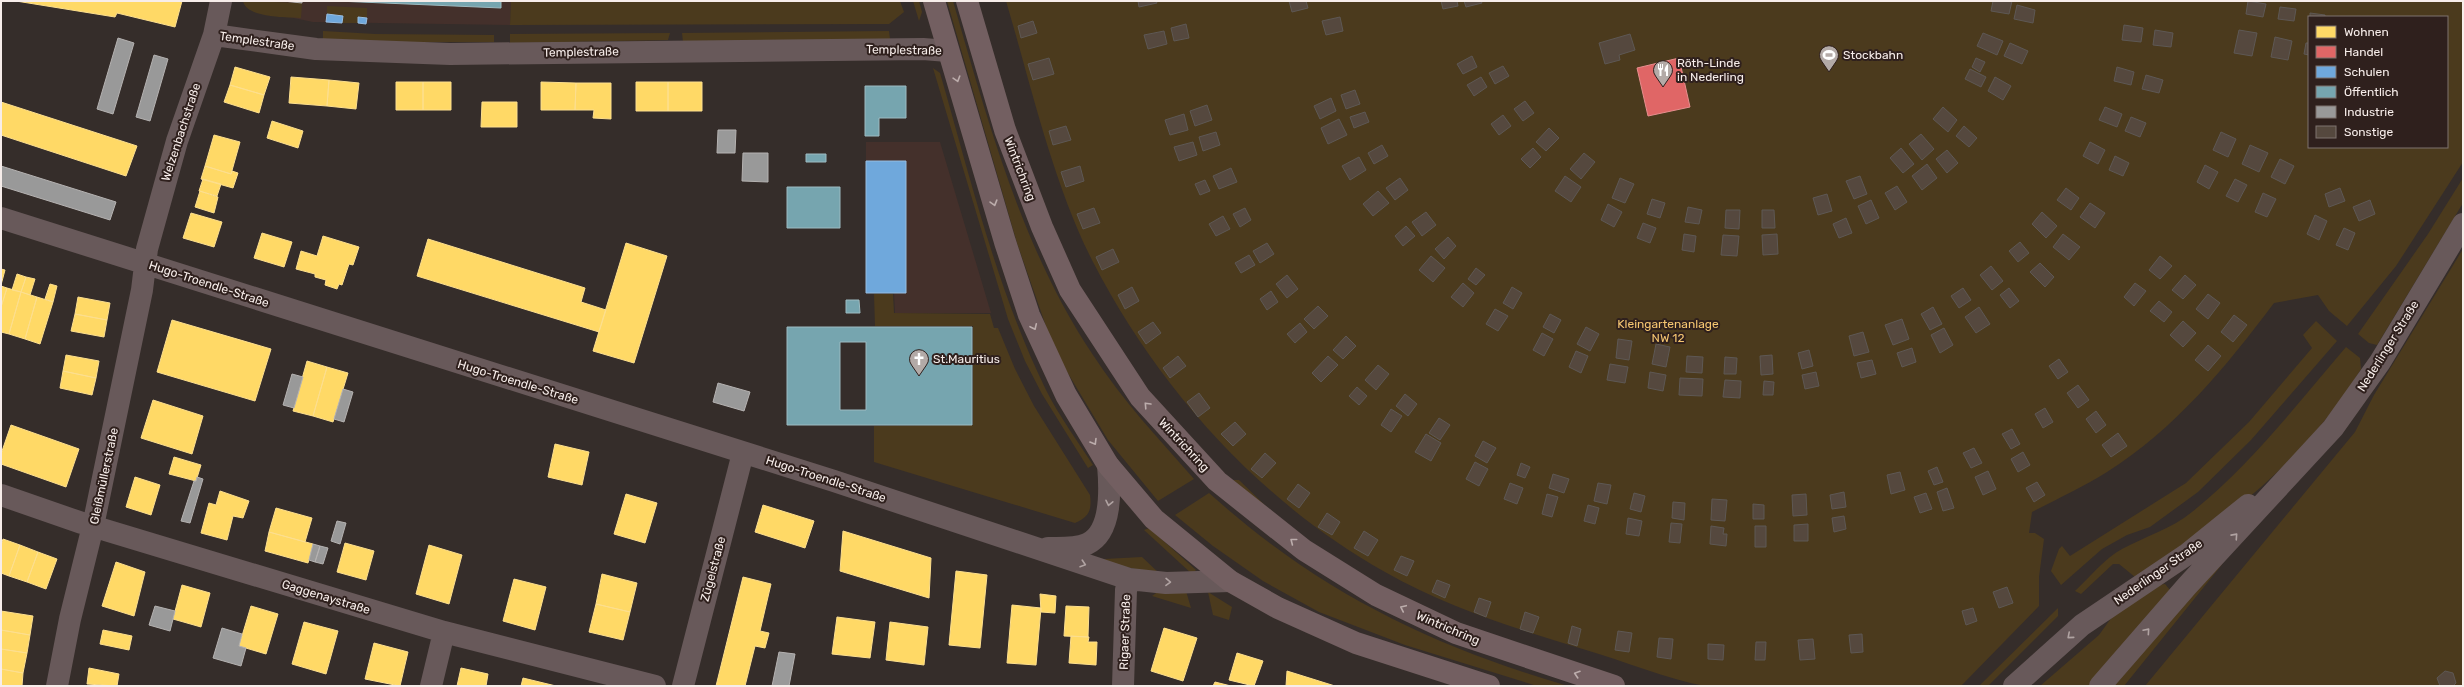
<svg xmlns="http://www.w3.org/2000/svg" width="2464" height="687" font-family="Rubik,sans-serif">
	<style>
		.built { fill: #44302b }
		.green { fill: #4b3a1d; fill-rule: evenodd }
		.homes { fill: #ffd966; stroke: #fddf8e }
		.shops { fill: #e06666; stroke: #e78e8e }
		.schools { fill: #6fa8dc; stroke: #98bde0 }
		.public { fill: #76a5af; stroke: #9dbbc1; fill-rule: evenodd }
		.industry { fill: #999; stroke: #b5b2b1 }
		.building { fill: #55483e; stroke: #5e5854 }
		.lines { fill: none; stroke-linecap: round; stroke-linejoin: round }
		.minor { stroke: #68595a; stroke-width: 22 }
		.tertiary { stroke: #68595a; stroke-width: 22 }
		.primary { stroke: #735f61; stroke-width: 22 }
		.oneway { stroke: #bcadac }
		.oneway2 { stroke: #b0a3a2 }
		.labels { text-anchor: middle; stroke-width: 4; stroke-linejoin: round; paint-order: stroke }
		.street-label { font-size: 12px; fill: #f7edea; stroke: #2f201d }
		.poi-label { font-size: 12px; fill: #f7edea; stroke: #2f201d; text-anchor: start }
		.park-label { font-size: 12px; fill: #f6c671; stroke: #2f201d }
	</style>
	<rect width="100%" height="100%" fill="#352d2a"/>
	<path class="built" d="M250,1H511L510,25L313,22L255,10Z
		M866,142H940L991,313H895L894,293H866Z"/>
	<path class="green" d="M243,1L302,3L301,18C287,17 246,18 243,1Z
		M511,1H900L904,12L889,24L510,25Z
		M913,1H919L922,12L919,21Z
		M947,1H953C988,122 1022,249 1093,355C1122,400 1159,439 1194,479L1158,501L1108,440L1063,365L1047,329L1017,243Z
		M1006,1H2463V162L2396,266L2347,326L2329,311L2318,295L2274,303C2226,367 2175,429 2107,472C2083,487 2057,499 2032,512L2029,533H2035L2044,539L2039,577V606L1961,686C1902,686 1843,686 1784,686C1759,686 1730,687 1705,686C1667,679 1624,661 1586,650C1517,629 1448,608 1385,572C1260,502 1158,388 1093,262C1053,184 1031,85 1006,1ZM2309,17H2447V147H2309Z
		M327,6L367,8V18L359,17L358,23H342V16L327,14Z
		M323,31L375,34L494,35V42H373L323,39Z
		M889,31L890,39L683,42L682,33Z
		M670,33L668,40L510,43V34Z
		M933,68L940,73C971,180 997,290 1046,390C1059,416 1077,440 1093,465L1088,468L1042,394L1025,361L1008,319Z
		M2463,178V203L2377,345L2369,343L2358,334L2428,234Z
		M2463,249V686H2145L2355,432L2374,395Z
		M874,294H893L894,313L990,314L994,328H998L1015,369L1034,406L1090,495C1092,510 1089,517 1075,523L874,462V426L973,425V326H875Z
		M2316,321L2337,341L2251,440L2198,492L2150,527L2127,535L2102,549L2061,585L2051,571L2059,549L2062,546L2070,556L2186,483L2249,422L2312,348L2303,335Z
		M2346,347L2360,358L2361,369C2326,427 2277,477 2223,518C2195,540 2164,558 2135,577L2119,564H2113L2081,594L2075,591C2090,577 2104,559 2122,549C2146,536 2171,529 2192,512C2251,465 2297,404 2346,347Z
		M1233,480H1239L1276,516Z
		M1209,493C1318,591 1429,645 1568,686H1537L1405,645L1319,612L1263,581L1213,546L1175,515Z
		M1149,528L1196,570L1192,574L1144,530Z
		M1142,557L1160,574L1102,562L1104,559Z
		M2224,562L2124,686H2113L2173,613Z
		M2165,584L2170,590L2089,686H2040L2099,635L2112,617L2159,585Z
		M1186,591L1191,608L1152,596L1156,593Z
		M1208,592L1232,607L1229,620L1213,615Z
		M2058,608V616L1988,686H1979Z"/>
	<path class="homes" d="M16,1H182L175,27L117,13L115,17Z
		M235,67L270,77L264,95L230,85Z
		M291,77L329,80L327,106L289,103Z
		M329,80L359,83L356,109L327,106Z
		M396,82H423V110H396Z
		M423,82H451V110H423Z
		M541,82L576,83L575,110H541Z
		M636,82H668V111H636Z
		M668,82H702V111H668Z
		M576,83H611V119L593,118L594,110H575Z
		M230,85L264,95L259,113L224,102Z
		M1,102L137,146L126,176L1,135Z
		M482,102H517V127H481Z
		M272,121L303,131L298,148L267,138Z
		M214,135L240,142L231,174L205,166Z
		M205,166L231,174L232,171L238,173L233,188L201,179Z
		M203,179L221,184L217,196L199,191Z
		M200,191L218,197L214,213L195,207Z
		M191,213L222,222L214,247L183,238Z
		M262,233L292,242L284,267L254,258Z
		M323,236L359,247L353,265L349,264L342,285L339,284L337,289L325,285L326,280L315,277V274L296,269L301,251L317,256Z
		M428,239L585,288L581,302L606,310L599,332L417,276Z
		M626,243L667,256L634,363L593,351Z
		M1,269L5,270L1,285Z
		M17,274L26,277L21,292L12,290Z
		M26,277L35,279L30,295L21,292Z
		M50,284L57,286L53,302L45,299Z
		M1,286L7,288L1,307Z
		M7,288L21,292L9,334L1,332V307Z
		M21,292L37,297L25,339L9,334Z
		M37,297L53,302L40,344L25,339Z
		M78,297L110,303L107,320L75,314Z
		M75,314L107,320L104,337L71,331Z
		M172,320L271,349L255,401L157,372Z
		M66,355L99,361L96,378L63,371Z
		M307,361L327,367L313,416L293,411Z
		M327,367L348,373L333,422L313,416Z
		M63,371L96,378L92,395L60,388Z
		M153,400L203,416L192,454L141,438Z
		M11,425L79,449L66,487L1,464V454Z
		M555,444L589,452L582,485L548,477Z
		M174,457L201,465L196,481L169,474Z
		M135,477L160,485L151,515L126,507Z
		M220,491L249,501L243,518L233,516L227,540L201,533L209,503L216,505Z
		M626,494L657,503L645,543L614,534Z
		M763,505L814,521L805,548L755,532Z
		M276,508L312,518L305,542L269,532Z
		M843,531L931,558L929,598L840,571Z
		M269,532L313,544L308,563L265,551Z
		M3,539L20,545L9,576L1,573V545Z
		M345,543L374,551L366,580L337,572Z
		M20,545L38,552L27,582L9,576Z
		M429,545L462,555L449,604L416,594Z
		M38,552L57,559L46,589L27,582Z
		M116,562L145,572L134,616L102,606Z
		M956,571L987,575L980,648L949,645Z
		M602,574L637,583L630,612L596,604Z
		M743,577L771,584L760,631L769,633L765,648L755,646L745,686H716Z
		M514,579L546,587L535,630L503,621Z
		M182,585L210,593L201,627L173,619Z
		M1040,594L1056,596L1055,613L1041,612Z
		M596,604L630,612L623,640L589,632Z
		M1012,605L1041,608L1036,665L1007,663Z
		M251,606L278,614L266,654L239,646Z
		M1066,606L1089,607L1088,637L1064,636Z
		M1,611L33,616L30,635L1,630Z
		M837,617L875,622L870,658L832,654Z
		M304,622L338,631L326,674L292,664Z
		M890,622L928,627L924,665L886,660Z
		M1164,628L1197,638L1183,681L1151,671Z
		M1,630L30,635L27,653L1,649Z
		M103,630L132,636L129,650L100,644Z
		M1071,636L1089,637L1088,642H1097L1096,665L1069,663Z
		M374,643L408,652L400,686L365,679Z
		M1,649L27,653L23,673L1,669Z
		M1237,653L1263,661L1254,686L1229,680Z
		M89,668L119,674L117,686L87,684Z
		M461,668L488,674L486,686H457Z
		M1,669L23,673L22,686H1Z
		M1287,671L1335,686H1286Z
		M523,678L556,686H521Z
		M1215,682L1231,686H1213Z"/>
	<path class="shops" d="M1679,58L1690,107L1648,116L1637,68Z"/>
	<path class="schools" d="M327,14L343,16L342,23L326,22Z
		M358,17L367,18L366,24L358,23Z
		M866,161H906V293H866Z"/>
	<path class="public" d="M337,1H501V8Z
		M865,86H906V118H879V136H865Z
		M806,154H826V162H806Z
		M787,187H840V228H787Z
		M846,300H859L860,313H846Z
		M787,327H972V425H787ZM840,342H866V410H840Z"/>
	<path class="industry" d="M283,1H302V3Z
		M118,38L134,43L113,114L97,109Z
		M154,55L168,59L150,121L136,117Z
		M718,130H736L735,153H717Z
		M743,153H768V182L742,181Z
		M1,166L116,202L110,220L1,186Z
		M292,374L303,377L294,408L283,405Z
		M718,383L750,392L744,411L713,402Z
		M343,389L353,392L344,422L334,419Z
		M197,477L203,479L190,523L181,521L194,481H196Z
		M337,521L346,523L340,544L331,541Z
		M313,544L320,546L315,562L309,560Z
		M320,546L328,548L323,564L315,562Z
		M155,606L175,611L170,631L149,625Z
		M222,628L242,634L239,646L246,648L241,666L213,658Z
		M779,652L795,654L789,686H772Z"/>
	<path class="building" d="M1138,1H1156L1157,3L1139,7Z
		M1289,1H1306L1308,8L1292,12Z
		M1441,1H1457L1458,6L1443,9Z
		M1464,1H1481L1482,3L1466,7Z
		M1993,1H2012L2009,14L1991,11Z
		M2248,1L2266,4L2263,17L2246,14Z
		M2017,5L2035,10L2033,23L2014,19Z
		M2280,7L2296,9L2294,21L2278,19Z
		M2310,13L2325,15V17H2310Z
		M1340,17L1343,31L1326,35L1322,21Z
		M1033,21L1037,33L1021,38L1018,26Z
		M1186,24L1189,38L1174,41L1171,28Z
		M2124,25L2143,28L2141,42L2122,40Z
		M2155,30L2173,33L2171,47L2153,45Z
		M2239,30L2257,33L2252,56L2234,53Z
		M1164,31L1167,44L1148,49L1144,35Z
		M1983,33L2003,41L1997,55L1977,46Z
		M1630,34L1635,50L1619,55L1620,60L1605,64L1599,43Z
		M2275,37L2292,41L2288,60L2271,57Z
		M2010,43L2028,51L2022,64L2004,56Z
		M2306,43H2309V55L2304,54Z
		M1472,56L1477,67L1463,74L1457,64Z
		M1049,58L1054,74L1033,80L1028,64Z
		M1976,58L1985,62L1980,72L1972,67Z
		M1503,66L1509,76L1495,84L1489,73Z
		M2117,67L2134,72L2131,85L2114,81Z
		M1970,69L1986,77L1981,87L1965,79Z
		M2146,75L2163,80L2159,93L2142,89Z
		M1481,77L1487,87L1474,96L1467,85Z
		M1995,77L2011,86L2003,100L1988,91Z
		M1355,90L1360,104L1346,109L1341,95Z
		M1331,98L1336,111L1320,119L1314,106Z
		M1525,101L1534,113L1523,121L1514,109Z
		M1207,105L1212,120L1195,126L1190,111Z
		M1943,107L1957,120L1948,132L1933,119Z
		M2105,107L2122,114L2117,127L2099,120Z
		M1365,112L1369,122L1354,128L1350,117Z
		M1184,114L1188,130L1170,135L1165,120Z
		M1503,115L1511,126L1499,135L1491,124Z
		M2131,117L2146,123L2140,137L2125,131Z
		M1339,119L1347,135L1328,144L1321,128Z
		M1066,126L1071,140L1053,145L1049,131Z
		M1964,126L1977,138L1969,147L1956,136Z
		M1549,128L1559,138L1546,151L1536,142Z
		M1216,132L1220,145L1203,151L1199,137Z
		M2221,132L2236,139L2228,157L2213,150Z
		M1921,134L1934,149L1922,160L1909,144Z
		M1193,142L1197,155L1179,161L1174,147Z
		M2090,142L2105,150L2098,164L2083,156Z
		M1382,145L1388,156L1374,164L1368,153Z
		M2250,145L2268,153L2259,172L2242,164Z
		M1533,148L1541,157L1530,168L1521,159Z
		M1901,148L1914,164L1903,173L1890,158Z
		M1947,150L1958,163L1947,173L1936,159Z
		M1584,153L1595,162L1581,179L1570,169Z
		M2115,156L2129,163L2123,176L2109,170Z
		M1359,157L1366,170L1350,180L1342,166Z
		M2280,159L2294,166L2285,184L2271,177Z
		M1927,164L1937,178L1922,190L1912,176Z
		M2205,165L2218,172L2209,189L2197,182Z
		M1080,166L1084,181L1066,187L1061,172Z
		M1231,168L1237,182L1219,189L1213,176Z
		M1565,176L1581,187L1571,202L1555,191Z
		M1860,176L1867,194L1854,199L1846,181Z
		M1400,178L1408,190L1395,200L1386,188Z
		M1620,178L1634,184L1625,203L1612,198Z
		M2235,179L2247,185L2238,202L2226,196Z
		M1205,180L1210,191L1200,195L1195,184Z
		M1897,186L1907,202L1895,210L1885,193Z
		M2066,188L2079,198L2071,210L2057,200Z
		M2340,188L2345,201L2329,207L2325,194Z
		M1378,191L1389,203L1373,216L1363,204Z
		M2263,193L2276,199L2267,217L2255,212Z
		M1827,194L1832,211L1818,215L1813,198Z
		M1652,199L1665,203L1660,218L1647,214Z
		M1871,200L1879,218L1866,224L1858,206Z
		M2370,200L2375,214L2359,221L2353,207Z
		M2090,203L2105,213L2095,228L2080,217Z
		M1608,204L1622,212L1614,227L1601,220Z
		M1688,207L1702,210L1699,224L1685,222Z
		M1094,208L1100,223L1083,229L1077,214Z
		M1245,208L1251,220L1240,227L1233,214Z
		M1726,210H1740L1739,229L1725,228Z
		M1762,210H1774L1775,228H1762Z
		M1426,212L1436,225L1422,236L1412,222Z
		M2042,212L2057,226L2046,238L2032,224Z
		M2315,215L2327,221L2319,240L2307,234Z
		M1223,216L1230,229L1216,236L1209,224Z
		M1846,218L1852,233L1839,238L1833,224Z
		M1643,223L1656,228L1650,243L1637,238Z
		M1406,226L1415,236L1403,246L1395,236Z
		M2344,228L2355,233L2348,250L2336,245Z
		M1684,234L1696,236L1694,252L1682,250Z
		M1777,234L1778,254L1763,255L1762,235Z
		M2063,234L2080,247L2069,260L2053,247Z
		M1723,235L1739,236L1737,256L1721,255Z
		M1448,237L1456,246L1444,259L1435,249Z
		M2020,242L2029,253L2018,262L2009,251Z
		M1267,243L1274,254L1260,263L1253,251Z
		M1113,249L1119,262L1102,270L1096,257Z
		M1249,255L1255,265L1241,273L1235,263Z
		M1431,256L1445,268L1433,282L1419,270Z
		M2160,256L2172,266L2160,279L2149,270Z
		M2040,263L2054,277L2045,287L2030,272Z
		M1991,266L2003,281L1992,290L1980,275Z
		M1476,268L1485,275L1476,285L1468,279Z
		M1287,275L1298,289L1287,298L1276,284Z
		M2185,275L2196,285L2183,299L2172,290Z
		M1463,283L1474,293L1463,307L1451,297Z
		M2135,283L2146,291L2134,306L2124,297Z
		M1132,287L1139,301L1125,309L1118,295Z
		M1512,287L1522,293L1513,309L1503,303Z
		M1963,288L1971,300L1959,308L1951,296Z
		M2009,288L2019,301L2010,308L2000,295Z
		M1271,291L1278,302L1267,310L1260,299Z
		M2208,294L2220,303L2208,319L2196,309Z
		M2159,301L2172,312L2164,322L2150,311Z
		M1318,306L1328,316L1314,329L1304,319Z
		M1933,307L1942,324L1930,330L1921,314Z
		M1979,307L1990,324L1976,333L1965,317Z
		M1495,309L1508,316L1498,331L1486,324Z
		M1550,314L1561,320L1554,333L1543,327Z
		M2234,315L2247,325L2233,342L2221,332Z
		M1902,319L1909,339L1893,345L1885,325Z
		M2183,321L2196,333L2183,347L2170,335Z
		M1153,322L1161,333L1146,344L1138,332Z
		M1300,323L1307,332L1295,343L1287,334Z
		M1586,327L1599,334L1590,351L1577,344Z
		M1944,328L1953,345L1940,353L1931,335Z
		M1863,332L1869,352L1854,356L1849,336Z
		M1542,333L1553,339L1544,356L1533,350Z
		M1346,336L1356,346L1343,359L1333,350Z
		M1618,339L1632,341L1629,360L1616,358Z
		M1656,344L1670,347L1666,367L1652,364Z
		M2208,345L2221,356L2208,371L2195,360Z
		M1912,348L1916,362L1902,367L1897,353Z
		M1809,350L1813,366L1802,369L1798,353Z
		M1576,351L1588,356L1581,373L1569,367Z
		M1772,355L1773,374L1761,375L1760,356Z
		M1178,356L1186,366L1170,378L1163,368Z
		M1328,356L1338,365L1321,382L1312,373Z
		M1687,356L1703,357L1702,373L1686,372Z
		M1725,357L1737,358L1736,374H1724Z
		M2059,359L2068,372L2058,379L2049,366Z
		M1872,360L1876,374L1861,378L1857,363Z
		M1610,364L1628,367L1625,383L1607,380Z
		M1378,365L1389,374L1376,390L1365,380Z
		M1650,372L1666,375L1663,391L1648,388Z
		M1816,372L1819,386L1805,389L1802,375Z
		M1680,378L1703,379L1702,396L1679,395Z
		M1725,380L1741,381L1740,398L1723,397Z
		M1764,381L1774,382L1773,395H1763Z
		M2078,385L2089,400L2078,408L2067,393Z
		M1357,387L1367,396L1359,405L1349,396Z
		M1199,393L1210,408L1198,417L1187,402Z
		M1405,394L1417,404L1408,416L1396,406Z
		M2045,408L2053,422L2043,428L2035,414Z
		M1391,409L1402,416L1391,432L1381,425Z
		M2096,411L2106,425L2096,433L2086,419Z
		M1439,418L1450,425L1440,440L1429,433Z
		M1235,422L1246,434L1233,446L1221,434Z
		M2012,429L2020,444L2011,449L2002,434Z
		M2118,433L2127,446L2111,457L2102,445Z
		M1426,434L1441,443L1431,461L1415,452Z
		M1483,441L1496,448L1487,463L1475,456Z
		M1974,448L1982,463L1971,468L1963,453Z
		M2023,452L2030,465L2018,472L2011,459Z
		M1265,453L1276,463L1262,478L1251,469Z
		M1475,462L1488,469L1479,486L1466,479Z
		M1521,463L1530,467L1525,478L1517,475Z
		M1937,467L1943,482L1934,485L1928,471Z
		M1988,471L1996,489L1983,495L1975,477Z
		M1900,472L1905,490L1891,494L1887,475Z
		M1553,474L1569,479L1564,493L1549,488Z
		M2037,482L2045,495L2034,502L2026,488Z
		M1510,483L1523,488L1517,504L1504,499Z
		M1598,483L1611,485L1607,504L1594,501Z
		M1298,484L1310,493L1299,508L1287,499Z
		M1947,488L1954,508L1943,511L1937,492Z
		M1844,492L1846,507L1832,509L1830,495Z
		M1634,493L1645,496L1641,512L1630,509Z
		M1926,493L1932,509L1920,513L1914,497Z
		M1547,494L1558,497L1552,517L1542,514Z
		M1806,494L1807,515L1793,516L1792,495Z
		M1712,499L1727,500L1725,521L1711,520Z
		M1673,502L1685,503L1684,520L1672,518Z
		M1753,504L1764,505V519H1753Z
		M1588,505L1599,508L1595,524L1584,521Z
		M1327,513L1340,522L1332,535L1318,527Z
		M1844,516L1846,529L1834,532L1832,518Z
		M1628,518L1642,521L1639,536L1626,534Z
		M1671,523L1682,524L1680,543L1669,542Z
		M1808,524V541H1794V525Z
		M1711,526L1724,528L1723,534H1727L1726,546L1710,544Z
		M1755,526H1766V547H1755Z
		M1364,531L1378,540L1368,556L1354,548Z
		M1401,556L1414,561L1407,576L1394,570Z
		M1437,580L1450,585L1445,598L1432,592Z
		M2007,587L2013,603L1999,608L1993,592Z
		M1479,598L1491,602L1486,617L1474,612Z
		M1973,608L1977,621L1966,625L1962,611Z
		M1525,612L1539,617L1533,633L1520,629Z
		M1572,626L1581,629L1577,646L1568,643Z
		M1618,631L1632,633L1629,652L1615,650Z
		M1862,634L1863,652L1851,653L1849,635Z
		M1659,638L1673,639L1671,659L1657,657Z
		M1813,639L1815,659L1800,660L1798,640Z
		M1756,642H1766L1765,660H1755Z
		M1708,644L1724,645L1723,660L1708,659Z
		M2445,671L2453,673L2456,683L2453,686H2440L2437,678Z"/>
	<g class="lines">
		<path class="minor" d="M214,35L316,49L450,54L923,49L948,51
			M1,218L834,481L1129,579L1166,583L1230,581
			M1,495L82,523L444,632L655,686
			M1048,548C1060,548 1075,549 1087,544C1113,532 1110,487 1108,465
			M57,686L70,619L93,526L142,290L147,249L177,141L214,35L221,1
			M431,686L444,632
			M683,686L743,453
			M1123,686L1126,590L1129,579"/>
		<path class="tertiary" d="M2014,686L2082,625L2186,555L2248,505
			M2100,686L2187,586L2333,428L2380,362L2463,224"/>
		<path class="primary" d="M934,1L1005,242L1029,315L1066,395L1108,465L1154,519L1230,581L1278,608L1356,643L1489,686
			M967,1L1005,130L1042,227L1070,290L1140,397L1217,481L1304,550L1376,595L1456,633L1614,686"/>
	</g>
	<defs><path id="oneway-chevron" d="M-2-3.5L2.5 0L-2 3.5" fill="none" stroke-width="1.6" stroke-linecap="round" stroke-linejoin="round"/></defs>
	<g class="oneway">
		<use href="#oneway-chevron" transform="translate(957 79) rotate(73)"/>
		<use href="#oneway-chevron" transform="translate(994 203) rotate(74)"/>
		<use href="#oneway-chevron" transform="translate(1034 327) rotate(65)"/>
		<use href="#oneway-chevron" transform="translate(1147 405) rotate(-133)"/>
		<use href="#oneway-chevron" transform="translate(1094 442) rotate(59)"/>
		<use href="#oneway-chevron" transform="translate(1293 541) rotate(-142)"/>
		<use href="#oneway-chevron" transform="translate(1403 608) rotate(-155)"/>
		<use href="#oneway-chevron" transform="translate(1577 674) rotate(-162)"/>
	</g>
	<g class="oneway2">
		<use href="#oneway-chevron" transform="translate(1109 503) rotate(102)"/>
		<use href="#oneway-chevron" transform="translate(2235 536) rotate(-48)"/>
		<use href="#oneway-chevron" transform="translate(1083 564) rotate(18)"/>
		<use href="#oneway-chevron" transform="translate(1168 582) rotate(1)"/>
		<use href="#oneway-chevron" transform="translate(2147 631) rotate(-49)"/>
		<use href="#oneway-chevron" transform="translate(2070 636) rotate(139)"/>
	</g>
	<defs>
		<g id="stadium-pin" transform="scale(1)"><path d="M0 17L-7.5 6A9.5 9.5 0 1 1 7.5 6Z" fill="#b3aaa7" stroke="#2f201d"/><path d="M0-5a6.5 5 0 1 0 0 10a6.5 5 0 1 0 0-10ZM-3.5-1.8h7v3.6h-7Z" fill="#fff"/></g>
		<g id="restaurant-pin" transform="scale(1)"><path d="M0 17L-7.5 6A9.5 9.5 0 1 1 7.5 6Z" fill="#b3aaa7" stroke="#2f201d"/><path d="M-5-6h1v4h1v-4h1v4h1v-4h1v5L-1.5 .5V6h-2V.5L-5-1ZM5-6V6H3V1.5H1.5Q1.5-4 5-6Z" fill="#fff"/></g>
		<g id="church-pin" transform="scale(1)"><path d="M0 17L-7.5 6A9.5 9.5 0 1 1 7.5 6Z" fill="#b3aaa7" stroke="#2f201d"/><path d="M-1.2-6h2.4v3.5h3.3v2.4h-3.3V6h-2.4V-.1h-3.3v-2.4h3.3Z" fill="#fff"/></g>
	</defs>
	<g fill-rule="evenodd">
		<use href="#stadium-pin" x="1829" y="55"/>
		<use href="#restaurant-pin" x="1663" y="70"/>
		<use href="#church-pin" x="919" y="359"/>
	</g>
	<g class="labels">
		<g class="street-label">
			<text transform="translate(257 41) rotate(8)" y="4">Templestraße</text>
			<text transform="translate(904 50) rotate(1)" y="4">Templestraße</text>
			<text transform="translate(581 52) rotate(-1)" y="4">Templestraße</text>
			<text transform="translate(181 132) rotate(-72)" y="4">Welzenbachstraße</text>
			<text transform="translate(1020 169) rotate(69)" y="4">Wintrichring</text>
			<text transform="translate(209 284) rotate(18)" y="4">Hugo-Troendle-Straße</text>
			<text transform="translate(2388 346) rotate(-58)" y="4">Nederlinger Straße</text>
			<text transform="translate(518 382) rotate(17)" y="4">Hugo-Troendle-Straße</text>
			<text transform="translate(1184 445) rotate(47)" y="4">Wintrichring</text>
			<text transform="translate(104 476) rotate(-78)" y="4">Gleißmüllerstraße</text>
			<text transform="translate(826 479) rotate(18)" y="4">Hugo-Troendle-Straße</text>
			<text transform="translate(713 569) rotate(-75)" y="4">Zügelstraße</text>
			<text transform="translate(2158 572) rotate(-35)" y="4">Nederlinger Straße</text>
			<text transform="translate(326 597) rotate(17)" y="4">Gaggenaystraße</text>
			<text transform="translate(1448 628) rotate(23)" y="4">Wintrichring</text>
			<text transform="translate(1125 632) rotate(-88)" y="4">Rigaer Straße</text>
		</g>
		<g class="poi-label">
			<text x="1843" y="59">Stockbahn</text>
			<text x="1677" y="67">Röth-Linde<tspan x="1677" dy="14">in Nederling</tspan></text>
			<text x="933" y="363">St.Mauritius</text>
		</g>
		<g class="park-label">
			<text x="1668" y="328">Kleingartenanlage<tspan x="1668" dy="14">NW 12</tspan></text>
		</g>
	</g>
	<rect width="2464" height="687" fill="none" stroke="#f7edea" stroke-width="4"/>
	<rect x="2308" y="16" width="140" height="132" fill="#2f201d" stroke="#7f726f"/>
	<rect x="2316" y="26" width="20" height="12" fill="#ffd966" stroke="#7f726f"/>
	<text x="2344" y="36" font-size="12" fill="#f7edea">Wohnen</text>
	<rect x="2316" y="46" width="20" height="12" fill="#e06666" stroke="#7f726f"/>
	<text x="2344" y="56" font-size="12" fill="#f7edea">Handel</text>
	<rect x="2316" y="66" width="20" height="12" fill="#6fa8dc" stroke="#7f726f"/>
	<text x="2344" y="76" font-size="12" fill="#f7edea">Schulen</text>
	<rect x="2316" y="86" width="20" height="12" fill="#76a5af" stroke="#7f726f"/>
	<text x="2344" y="96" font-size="12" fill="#f7edea">Öffentlich</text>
	<rect x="2316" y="106" width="20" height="12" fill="#999999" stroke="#7f726f"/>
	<text x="2344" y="116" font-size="12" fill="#f7edea">Industrie</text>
	<rect x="2316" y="126" width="20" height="12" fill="#55483e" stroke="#7f726f"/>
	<text x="2344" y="136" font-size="12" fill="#f7edea">Sonstige</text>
</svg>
